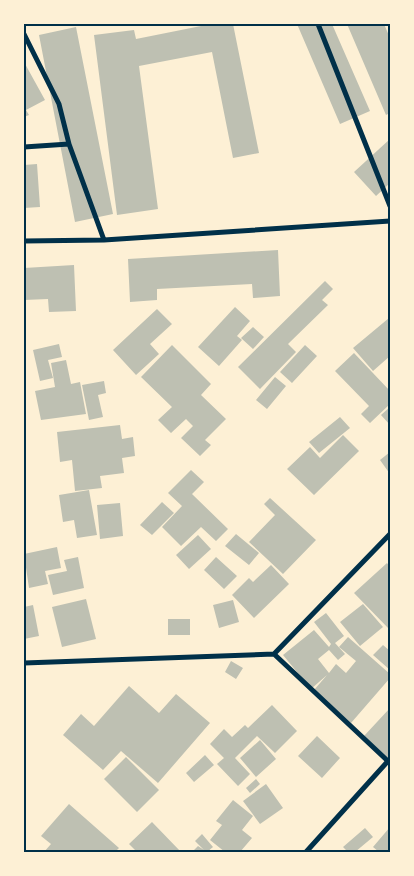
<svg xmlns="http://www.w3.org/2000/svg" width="414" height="876" font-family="Merriweather,serif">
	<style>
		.building { fill: #bec0b2 }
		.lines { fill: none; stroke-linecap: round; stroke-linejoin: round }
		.minor { stroke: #003049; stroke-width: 5 }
		.neatline { fill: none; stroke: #003049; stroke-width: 2 }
	</style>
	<rect width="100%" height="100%" fill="#fdf0d5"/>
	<path class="building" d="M211,24H233L259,153L233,158L212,52L139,66L158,209L117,215L94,35L134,30L136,39Z
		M297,24H332L370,111L340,124Z
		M347,24H384L390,38V113L386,115Z
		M76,27L113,214L75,222L39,35Z
		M24,62L45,100L26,110L29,115L24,117Z
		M390,139V183L376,196L354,172Z
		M37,164L40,207L24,208V165Z
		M278,250L280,296L253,298L252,284L157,289V300L130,302L128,259Z
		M74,265L76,311L49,312L48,299L24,300V268Z
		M325,281L333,289L322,300L328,305L288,344L296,352L260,389L238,367Z
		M235,307L250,321L237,336L242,340L219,366L198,347Z
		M157,309L172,324L150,344L159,354L136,375L113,350Z
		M389,318L390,356L373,371L353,348Z
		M253,327L264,337L253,349L241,338Z
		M59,344L62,357L48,360L53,378L40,381L33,350Z
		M172,345L211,384L201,395L226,419L205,440L211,445L200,456L181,438L193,426L186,419L171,433L158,420L172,407L141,377Z
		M305,345L317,356L292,383L280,372Z
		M354,353L390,391V404L370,423L361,414L369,406L335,371Z
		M66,360L71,384L80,382L86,414L41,420L35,391L55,387L51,363Z
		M275,377L286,386L267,409L256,400Z
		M104,381L106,393L98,395L103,417L89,420L82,385Z
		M390,407V425L381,415Z
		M340,417L350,428L319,453L309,442Z
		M120,425L122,439L133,437L135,456L122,458L124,473L100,476L102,488L75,491L72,460L60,462L57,432Z
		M343,435L359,451L314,495L287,469L310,447L320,458Z
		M390,452V474L380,460Z
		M191,470L204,482L192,494L228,529L216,541L201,527L181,546L162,527L182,506L168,493Z
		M89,490L97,535L77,538L74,520L63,522L59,495Z
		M270,498L316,540L283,574L249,542L275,515L264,504Z
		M162,502L174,513L152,535L140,525Z
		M120,503L123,536L100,539L97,505Z
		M236,534L259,553L249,565L225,546Z
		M198,535L211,549L189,569L176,555Z
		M57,547L61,568L45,571L48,584L29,588L24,554Z
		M78,557L84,588L53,595L48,575L67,571L64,560Z
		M216,557L237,576L224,589L204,570Z
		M387,563L390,567L389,629L354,593Z
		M271,565L289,584L254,618L232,595L249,578L253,582Z
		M86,599L96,639L62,647L52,607Z
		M233,600L239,622L219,628L213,605Z
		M363,604L383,627L360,646L340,622Z
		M33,605L39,636L24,639V607Z
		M326,613L344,636L335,643L345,654L338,660L329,650L318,659L329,673L336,664L346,673L356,661L339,647L348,637L390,674V678L351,723L314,690L327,675L311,689L283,655L314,630L329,647L331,644L314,622Z
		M168,619H190V635H168Z
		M383,645L390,651V670L373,655Z
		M231,661L243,668L236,679L225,672Z
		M129,686L159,713L176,694L210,723L158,783L121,751L103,770L63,735L81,714L94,726Z
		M272,705L297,731L275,753L257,736L235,758L250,774L238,786L217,764L224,758L210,744L224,729L232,737L245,725L248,728Z
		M390,708V760L364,736Z
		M317,736L340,758L322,778L298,756Z
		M260,740L276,759L256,777L240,758Z
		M205,755L214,765L194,782L186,773Z
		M126,757L159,790L137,812L104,779Z
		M256,779L260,784L250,793L246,788Z
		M266,784L283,808L260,824L243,801Z
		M233,800L253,816L242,830L252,838L240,852H225L210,840L222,825L216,821Z
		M69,804L119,848L115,852H44L51,844L41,836Z
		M152,822L181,852H137L129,844Z
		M390,827V850L379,852L373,847Z
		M365,828L373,837L355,852H348L343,847Z
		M202,834L213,847L207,852H192L198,846L204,850L195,841Z"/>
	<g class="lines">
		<path class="minor" d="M318,24L390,206
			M24,34L59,104L69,144L104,240
			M24,147L69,144
			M24,241L104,240L390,221
			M390,534L274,654L390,763
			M24,663L274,654
			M306,852L388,761"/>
	</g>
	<rect width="414" height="876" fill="none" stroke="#fdf0d5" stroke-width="50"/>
	<rect x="25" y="25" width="364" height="826" class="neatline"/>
</svg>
